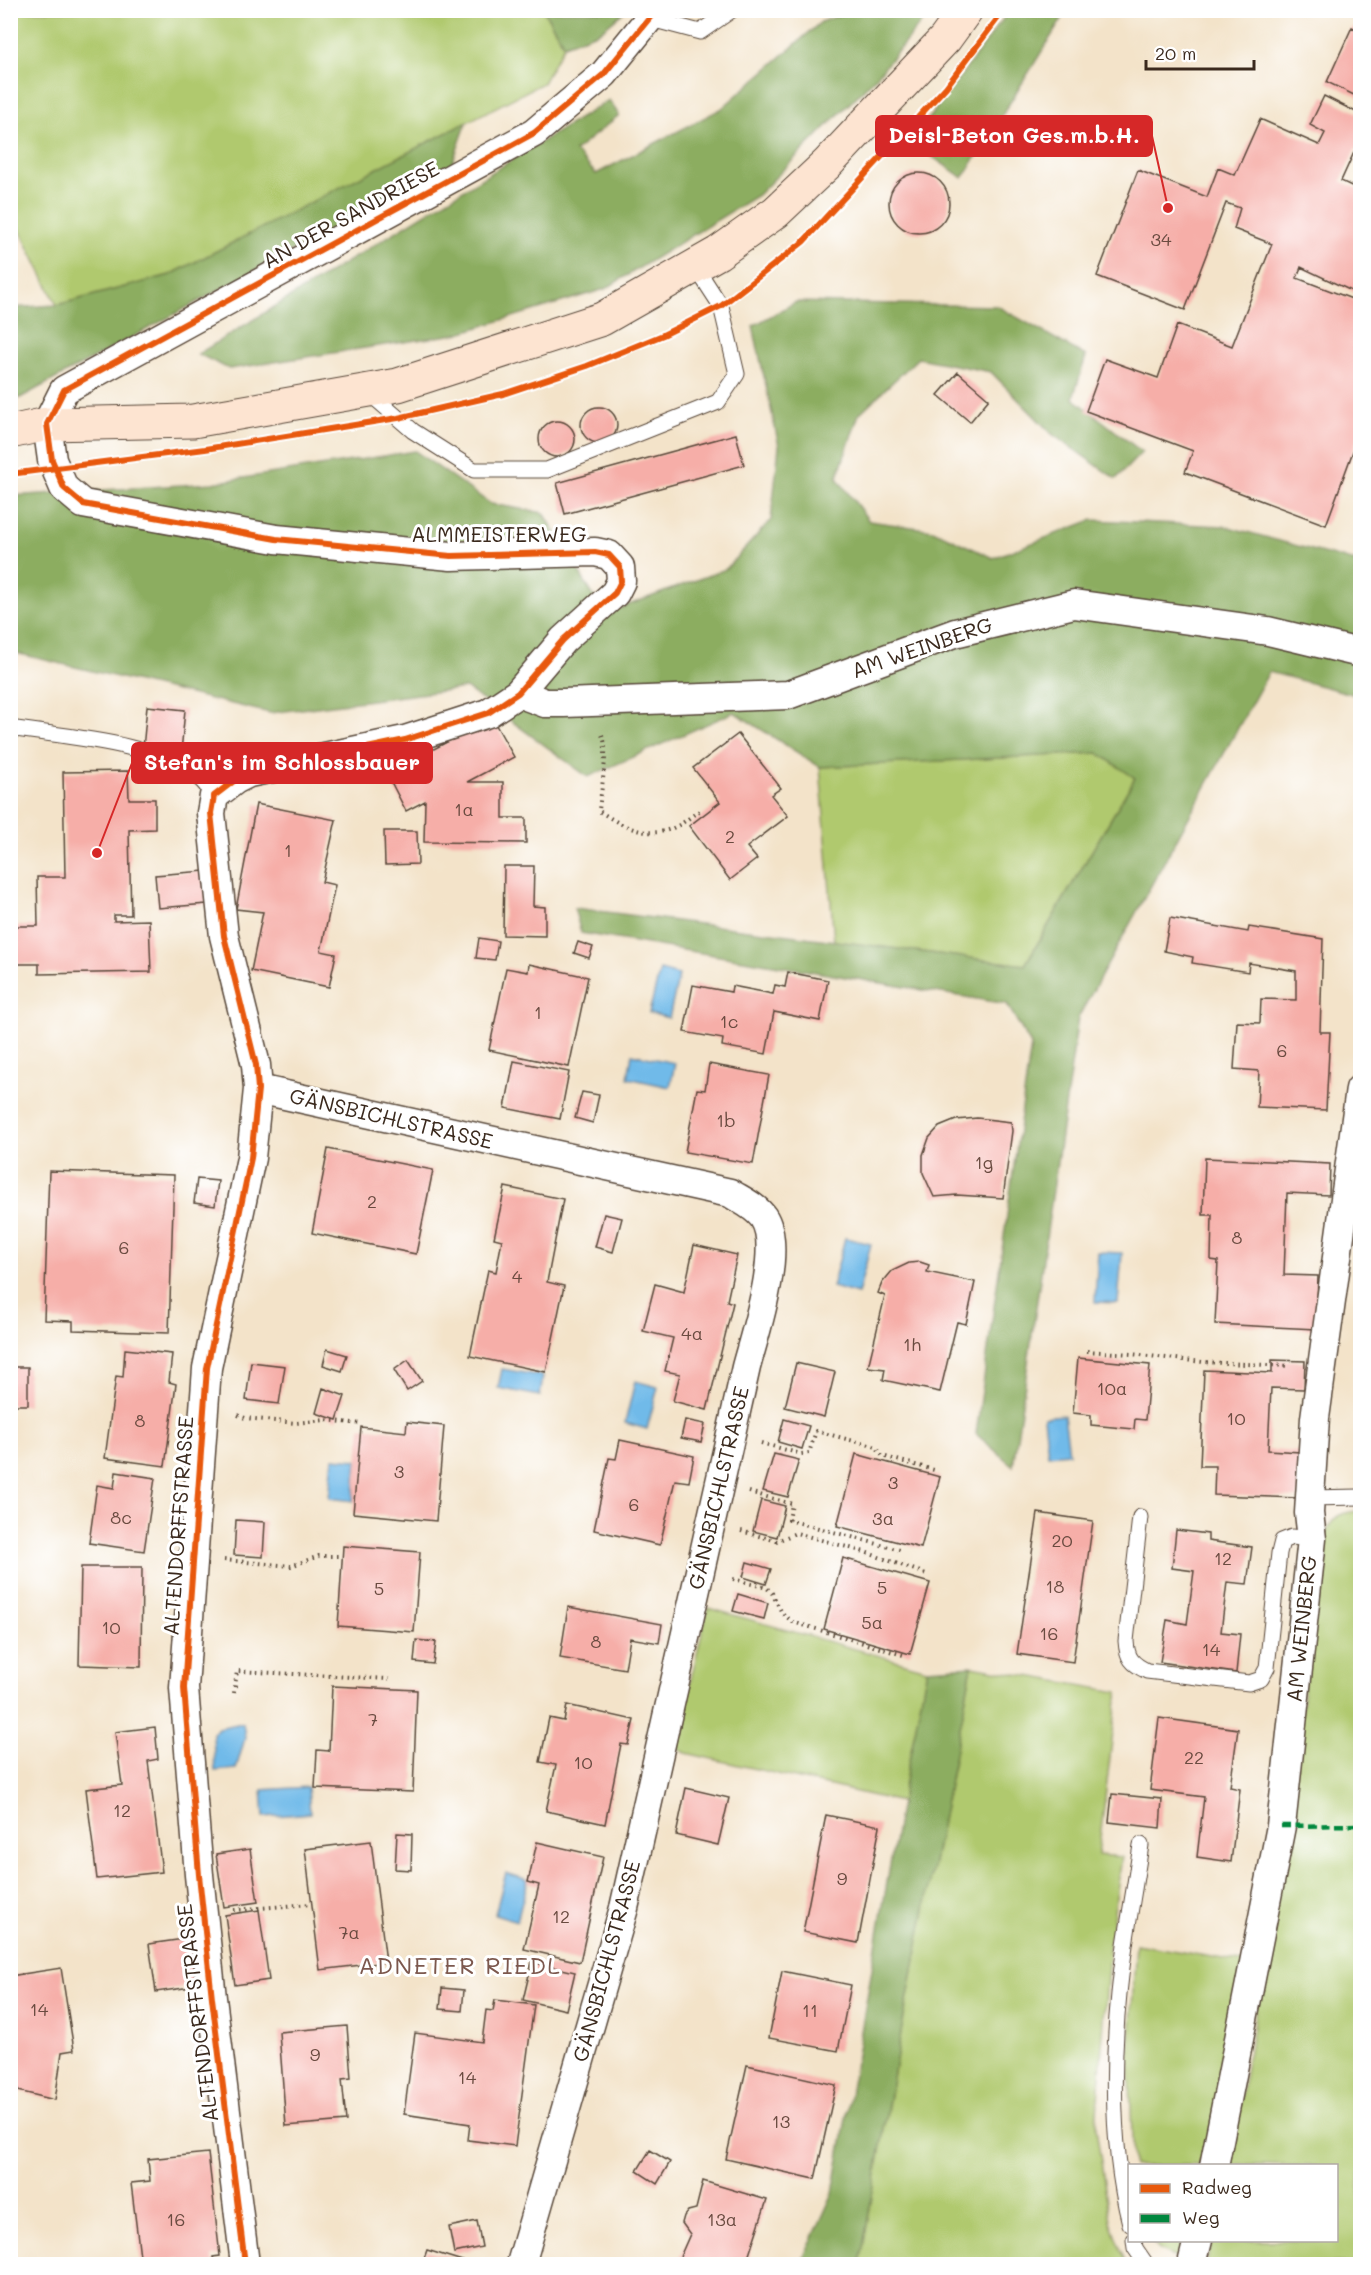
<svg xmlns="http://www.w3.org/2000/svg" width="1371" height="2275" font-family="Mali,sans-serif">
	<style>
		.green { fill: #b0c96e; stroke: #767a46; stroke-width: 1.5 }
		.forest { fill: #8cad61; stroke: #646c40; stroke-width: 1.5 }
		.water { fill: #70bae9; stroke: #567284; stroke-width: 1.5 }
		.building { fill: #f6aea8 }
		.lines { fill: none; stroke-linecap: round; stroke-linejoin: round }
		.lane-casing { stroke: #574638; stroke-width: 17 }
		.street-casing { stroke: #574638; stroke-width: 31 }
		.secondary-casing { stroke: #574638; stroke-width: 35 }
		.path { stroke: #574638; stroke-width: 4; stroke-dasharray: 1.5 4.5; stroke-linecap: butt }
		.lane { stroke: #fff; stroke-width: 15 }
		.street { stroke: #fff; stroke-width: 28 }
		.secondary { stroke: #fde4d1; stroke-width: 33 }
		.quiet { stroke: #00873e; stroke-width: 4.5; stroke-dasharray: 9 4.5; stroke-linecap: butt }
		.cycleway-casing { stroke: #fff; stroke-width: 10 }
		.cycleway { stroke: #e8590c; stroke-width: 6 }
		.labels { text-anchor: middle; stroke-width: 6; stroke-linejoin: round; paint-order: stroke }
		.number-label { font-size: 18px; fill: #6a4b40 }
		.street-label { font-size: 21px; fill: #3b2a1e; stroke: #fff }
		.quarter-label { font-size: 24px; letter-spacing: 1.5px; fill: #7c584e; stroke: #fff }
		.leader { fill: none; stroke: #d62828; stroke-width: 2 }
		.callout-dot { fill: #d62828; stroke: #fff; stroke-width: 2 }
		.callout { fill: #d62828; stroke: #d62828; stroke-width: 2 }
		.callout-label { font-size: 22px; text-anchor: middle; font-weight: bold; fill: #fff }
	</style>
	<rect width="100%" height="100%" fill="#fff"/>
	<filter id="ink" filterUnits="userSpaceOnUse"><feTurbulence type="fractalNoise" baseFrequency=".0167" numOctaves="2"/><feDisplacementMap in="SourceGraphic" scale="12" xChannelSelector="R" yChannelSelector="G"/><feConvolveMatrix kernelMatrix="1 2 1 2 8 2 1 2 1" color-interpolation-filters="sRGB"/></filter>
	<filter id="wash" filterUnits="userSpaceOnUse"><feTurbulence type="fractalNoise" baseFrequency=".008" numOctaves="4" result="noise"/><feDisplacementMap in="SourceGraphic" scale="24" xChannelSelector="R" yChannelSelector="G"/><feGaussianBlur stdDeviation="1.35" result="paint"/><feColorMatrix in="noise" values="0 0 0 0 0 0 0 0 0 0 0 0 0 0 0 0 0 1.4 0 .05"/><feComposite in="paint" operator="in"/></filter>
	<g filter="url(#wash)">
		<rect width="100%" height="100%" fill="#f3e3c9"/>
		<path class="green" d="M10,11H544L564,45L543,83L170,275L57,305L11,212Z
			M1098,753L1135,778L1025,965L834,941L820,767Z
			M1360,1511V2264H1206L1212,2241L1336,2240V2166L1229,2165L1289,1819L1320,1549C1330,1524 1330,1512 1360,1511Z
			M708,1608L927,1669L901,1802L686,1753L678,1749L676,1741Z
			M972,1666L1118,1692L1098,1855L1122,1857L1110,1939L1096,2128L1110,2221L1126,2264H860L901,2032Z
			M1136,1944L1247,1963L1207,2165L1133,2166L1129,2054Z
			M1152,2241H1189L1187,2251L1176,2258L1160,2251Z"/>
		<path class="forest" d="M544,11H625L599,32L564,45Z
			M851,11H931L877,76L758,195L605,289L456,334L229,369L198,354L609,100L619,115L575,151L596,174L721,109L821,22Z
			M1009,11H1067L963,178L911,142Z
			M467,122L452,164L20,398L11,400V308L57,305L170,275Z
			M796,302L997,306L1086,356L1073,398L1142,452L1116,479L1052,434L991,372L918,358L859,414L837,478L869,521L933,530L993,558L1092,520L1225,526L1360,563V696L1269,672L1078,1018L1013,1466L976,1434L1031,1045L1007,1004L581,933L574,908L1025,965L1135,778L1098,753L820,767L734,712L588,777L466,688L270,713L11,652V496L212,483L415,451L491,504L544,513L604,614L726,569L771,520L779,446L753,326Z
			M972,1666L901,2032L860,2264H801L833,2193L901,1802L927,1669Z"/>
		<path class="water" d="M660,970L679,975L669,1018L649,1013Z
			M632,1054L675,1063L670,1087L628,1078Z
			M845,1238L871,1244L858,1294L832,1287Z
			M1098,1252L1122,1253L1118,1303L1095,1302Z
			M502,1369L543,1376L540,1396L498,1388Z
			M635,1381L658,1387L647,1429L625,1423Z
			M1064,1415L1069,1453L1048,1455L1044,1417Z
			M333,1458L357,1460L353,1501L329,1498Z
			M243,1723L245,1738L236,1769L215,1771L213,1734L218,1728Z
			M308,1787L310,1813L264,1817L262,1790Z
			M506,1873L528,1880L517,1921L495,1914Z"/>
		<g id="blocks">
			<path class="building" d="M1352,27L1360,31V98L1327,82Z
				M1324,96L1360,114V150L1356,148L1341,181L1360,190V295L1301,267L1297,278L1360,302V432L1326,525L1185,472L1193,451L1086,411L1105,359L1158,378L1177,325L1232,346L1272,244L1234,229L1240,208L1226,203L1185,310L1097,276L1138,170L1207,197L1218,168L1235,175L1260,119L1319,145L1325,133L1310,125Z
				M889 203a30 30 0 1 1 60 0a30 30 0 1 1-60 0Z
				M958,372L989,399L970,422L938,395Z
				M581 425a18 18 0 1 1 36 0a18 18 0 1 1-36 0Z
				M539 439a18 18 0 1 1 36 0a18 18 0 1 1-36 0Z
				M736,434L744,465L565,514L557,483Z
				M147,706L185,710L181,752L143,749Z
				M492,718L514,757L467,782H503V818H526V843L424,842L425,801L406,811L387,774Z
				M738,734L781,788L771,795L788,816L747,847L757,859L730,880L689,826L720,802L693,768Z
				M128,771L129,799H155V829L129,830L131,915H114V921L149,920L151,972L39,974V964H10V926H38L37,877H65L63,772Z
				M256,804L336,820L322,882L335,885L321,951L336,954L329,987L251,971L263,912L236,909Z
				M384,831H417L418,864L385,865Z
				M504,866H534L533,906L545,907V936L503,935Z
				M205,871L207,904L158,908L155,875Z
				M1170,918L1248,932L1249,927L1323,939L1320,1032H1330L1326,1110L1257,1107L1259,1071L1234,1069L1237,1022L1260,1023L1261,999L1296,1000V971L1249,963L1248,972L1192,963L1193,957L1164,951Z
				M479,938L498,941L495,960L476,958Z
				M578,942L593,947L589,958L574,953Z
				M529,964L588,977L569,1067L489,1050L506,968L528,972Z
				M788,972L828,980L820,1021L774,1012L766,1054L722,1046L723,1039L684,1032L693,985L731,992L732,986L773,994L775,985L785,987Z
				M514,1061L569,1072L560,1119L505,1108Z
				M709,1064L769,1075L753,1164L685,1152L697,1089L705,1090Z
				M582,1092L599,1095L593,1123L575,1118Z
				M977,1118L1011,1122L1012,1131L1003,1198L957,1195L934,1197L923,1173V1155L929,1138L939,1127L956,1120Z
				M328,1149L433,1170L416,1254L312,1233Z
				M1205,1158L1330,1164L1329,1195L1287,1193L1284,1275L1318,1276L1316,1329L1215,1324L1218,1261L1211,1260L1212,1215H1203Z
				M49,1171L174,1175L169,1333L73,1330V1321L44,1320Z
				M197,1179L218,1181L215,1206L194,1203Z
				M505,1187L563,1199L547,1282L564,1286L546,1372L470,1356L488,1270L496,1272L502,1240L494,1238Z
				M604,1214L622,1218L613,1252L595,1247Z
				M694,1245L737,1255L727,1301L733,1303L707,1410L673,1401L680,1374L665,1371L673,1338L643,1331L655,1284L684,1292Z
				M920,1262L929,1265L927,1272L975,1282L966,1324L957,1322L940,1392L883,1380L885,1369L868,1367L885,1296L878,1293L882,1283L892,1271L909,1263Z
				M125,1349L172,1354L169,1382L176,1384L165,1466L105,1458L116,1376L123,1377Z
				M327,1349L347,1355L342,1371L323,1365Z
				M1078,1358L1150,1365L1145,1420L1135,1419L1134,1429L1091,1425V1415L1073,1413Z
				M408,1360L422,1381L407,1391L394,1370Z
				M1272,1360L1305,1361L1304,1389L1271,1388L1268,1450L1300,1452L1298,1498L1214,1495L1215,1466H1200L1204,1370L1272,1373Z
				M251,1362L285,1366L279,1404L246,1400Z
				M796,1363L835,1372L824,1417L785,1407Z
				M10,1367H28V1405H10Z
				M323,1388L345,1396L337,1420L316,1413Z
				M784,1419L809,1426L802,1449L778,1442Z
				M685,1420L705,1424L701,1442L681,1438Z
				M407,1422L444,1426L436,1521L353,1513L361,1427L406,1432Z
				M620,1440L694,1456L689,1482L675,1480L660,1545L594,1530L609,1458L616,1459Z
				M774,1454L799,1460L788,1497L763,1491Z
				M856,1454L940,1477L921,1548L837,1526Z
				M116,1472L155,1478L144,1551L89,1543L97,1485L114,1488Z
				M761,1500L785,1506L777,1537L753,1531Z
				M1038,1513L1093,1521L1073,1662L1017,1654Z
				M236,1520L265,1522L263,1557L234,1555Z
				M1176,1530L1208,1534V1541L1252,1547L1247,1584L1227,1582L1221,1632L1240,1634L1236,1673L1160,1662L1167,1620L1187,1624L1194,1571L1172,1568Z
				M343,1546L420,1552L414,1632L338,1626Z
				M843,1558L930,1583L910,1654L824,1629Z
				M747,1562L771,1569L766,1584L743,1577Z
				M81,1567H142L141,1667L79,1665Z
				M738,1594L768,1603L764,1619L733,1611Z
				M568,1607L662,1624L659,1643L630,1638L625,1669L560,1658Z
				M416,1640L436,1642L433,1664L414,1662Z
				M332,1686L417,1690L413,1792L315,1788L317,1750L329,1751Z
				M567,1705L634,1720L628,1745L621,1744L605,1824L546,1811L556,1765L540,1762L549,1718L564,1721Z
				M1159,1718L1238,1729L1230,1787L1240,1789L1231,1862L1197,1857L1204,1797L1150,1790Z
				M155,1727L158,1759L148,1761L162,1872L97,1879L86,1789L122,1785L115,1732Z
				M686,1788L729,1798L718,1845L676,1835Z
				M1112,1794L1162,1799L1160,1828L1109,1822Z
				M826,1815L880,1826L858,1943L803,1932Z
				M397,1833L412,1834L411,1870L395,1869Z
				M371,1841L386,1962L320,1970L305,1849Z
				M537,1842L603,1857L580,1962L524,1949L539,1885L528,1882Z
				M250,1849L258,1902L224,1907L216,1854Z
				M259,1910L269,1980L235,1985L225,1915Z
				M191,1938L198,1986L156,1992L149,1944Z
				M532,1962L575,1972L566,2010L523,2000Z
				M61,1968L74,2050L62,2052L55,2100L18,2091L10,2045V1976Z
				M782,1971L851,1985L838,2051L769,2038Z
				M442,1988L464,1990L462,2011L440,2009Z
				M495,2000L534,2005L515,2146L468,2140L470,2124L404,2114L415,2033L482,2042L486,2010L493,2011Z
				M347,2026L351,2078L342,2079L346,2121L286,2126L279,2032Z
				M747,2065L836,2085L815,2179L726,2159Z
				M650,2150L670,2162L657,2184L637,2171Z
				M208,2153L220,2256L213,2257L214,2264H181V2260L141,2264L131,2183L150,2181L148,2159Z
				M703,2181L767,2200L746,2264H695L679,2259L690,2234L682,2223L684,2216L688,2211L696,2209Z
				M477,2221L482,2247L454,2253L449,2227Z
				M427,2250L472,2264H422Z"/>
		</g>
	</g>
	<g filter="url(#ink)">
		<use href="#blocks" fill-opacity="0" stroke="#574638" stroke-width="1.5"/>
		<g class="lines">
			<g class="lane-casing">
				<path id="lane" d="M651,19L700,32L732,10
					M368,392L413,431L474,470H547L718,402L737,374L721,306L695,266
					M10,728C66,737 156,742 200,779C205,783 210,791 214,796
					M1309,1498L1360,1497
					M1140,1517L1126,1641C1127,1658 1132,1664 1147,1671L1249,1683L1261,1679L1267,1668L1279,1553L1282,1541L1292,1537L1312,1539
					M1130,2224C1108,2137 1112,2034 1125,1945C1130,1912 1136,1879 1141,1845
					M1134,2240L1135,2248L1146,2264"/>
			</g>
			<g class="street-casing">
				<path id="street" d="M518,693L545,703H564L788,695L955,633L1074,604L1268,631L1360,653
					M258,1089L730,1193C741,1200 755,1206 763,1217C784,1247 755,1333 746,1367L624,1908L521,2264
					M1214,2166L1281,1826L1312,1539L1309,1513L1315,1418L1360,1089
					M245,2264L212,1998L199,1875L184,1688L207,1368L251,1158L258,1089L256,1065L224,936L211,813L214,796L235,780L249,773L405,740L488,713L518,693L563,640L615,593L621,581L620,567L609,555L595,552L451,556L276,539L83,504L64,488L52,460L47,424L64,390L534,133L604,74L656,10
					M1192,2264L1198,2240"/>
			</g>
			<g class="secondary-casing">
				<path id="secondary" d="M10,432L47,424L193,421L398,385L602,319L718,253L776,212L827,164L945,39L966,10"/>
			</g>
			<path class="path" d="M602,735C610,748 600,794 599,811C621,825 646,840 673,828C683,824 692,815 701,810
				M1087,1351L1131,1354L1203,1362L1289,1366
				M238,1415L245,1418L296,1423L325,1420L362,1424
				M761,1443L801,1454L809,1453L816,1431L877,1447L882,1456L934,1470
				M749,1492L792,1504L789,1520L900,1550
				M741,1531L777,1541L796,1533L865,1552L926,1574
				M224,1560L291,1566L319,1556H338
				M733,1579L767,1588L772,1593L782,1613L793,1622L903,1655
				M234,1693L237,1671L389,1679
				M234,1910L311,1904"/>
			<use href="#lane" class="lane"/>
			<use href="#street" class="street"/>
			<use href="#secondary" class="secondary"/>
			<path class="quiet" d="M1281,1826L1360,1825"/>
			<g class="cycleway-casing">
				<path id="cycleway" d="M10,474L205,449L398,418L503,394L587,366L663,335L721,306L803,242L946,87L1004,10
					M245,2264L212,1998L199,1875L184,1688L207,1368L251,1158L258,1089L256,1065L224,936L211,813L214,796L235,780L249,773L405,740L488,713L518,693L563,640L615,593L621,581L620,567L609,555L595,552L451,556L276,539L83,504L64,488L52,460L47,424L64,390L534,133L604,74L656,10"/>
			</g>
			<use href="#cycleway" class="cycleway"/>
		</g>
	</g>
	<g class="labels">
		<g class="number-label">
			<text x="1161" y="246">34</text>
			<text x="464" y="816">1a</text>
			<text x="730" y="843">2</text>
			<text x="288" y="857">1</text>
			<text x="538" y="1019">1</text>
			<text x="729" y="1028">1c</text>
			<text x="1282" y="1057">6</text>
			<text x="726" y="1127">1b</text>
			<text x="984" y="1169">1g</text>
			<text x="372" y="1208">2</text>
			<text x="1237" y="1244">8</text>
			<text x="124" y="1254">6</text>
			<text x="517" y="1283">4</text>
			<text x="692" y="1340">4a</text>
			<text x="912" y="1351">1h</text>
			<text x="1112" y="1395">10a</text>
			<text x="1236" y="1425">10</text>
			<text x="140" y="1427">8</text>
			<text x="399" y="1478">3</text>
			<text x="893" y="1489">3</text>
			<text x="634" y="1511">6</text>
			<text x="121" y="1524">8c</text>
			<text x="883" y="1525">3a</text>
			<text x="1062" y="1547">20</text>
			<text x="1223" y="1565">12</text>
			<text x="1055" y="1593">18</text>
			<text x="882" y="1594">5</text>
			<text x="379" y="1595">5</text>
			<text x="872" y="1629">5a</text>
			<text x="111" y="1634">10</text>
			<text x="1049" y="1640">16</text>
			<text x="596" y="1648">8</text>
			<text x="1211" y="1656">14</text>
			<text x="373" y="1726">7</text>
			<text x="1194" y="1764">22</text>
			<text x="583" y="1769">10</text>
			<text x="122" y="1817">12</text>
			<text x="842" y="1885">9</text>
			<text x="561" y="1923">12</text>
			<text x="349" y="1939">7a</text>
			<text x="39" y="2016">14</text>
			<text x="810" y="2017">11</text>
			<text x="315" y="2061">9</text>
			<text x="467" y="2084">14</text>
			<text x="781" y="2128">13</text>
			<text x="176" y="2226">16</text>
			<text x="722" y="2226">13a</text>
		</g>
		<g class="street-label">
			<text transform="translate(351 215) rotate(-29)" y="7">AN DER SANDRIESE</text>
			<text x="499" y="542">ALMMEISTERWEG</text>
			<text transform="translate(922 648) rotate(-19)" y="7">AM WEINBERG</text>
			<text transform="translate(391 1119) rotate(13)" y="7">GÄNSBICHLSTRASSE</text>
			<text transform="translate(719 1488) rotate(-77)" y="7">GÄNSBICHLSTRASSE</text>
			<text transform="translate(179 1526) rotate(-86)" y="7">ALTENDORFFSTRASSE</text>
			<text transform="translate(1302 1629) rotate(-84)" y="7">AM WEINBERG</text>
			<text transform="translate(607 1961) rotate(-75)" y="7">GÄNSBICHLSTRASSE</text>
			<text transform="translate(198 2013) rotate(-97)" y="7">ALTENDORFFSTRASSE</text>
		</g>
		<g class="quarter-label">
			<text x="460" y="1974">ADNETER RIEDL</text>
		</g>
	</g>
	<path class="leader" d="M1168 208L1152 136M97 853L132 763"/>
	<g class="callout-dot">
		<circle cx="1168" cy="208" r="6"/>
		<circle cx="97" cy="853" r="6"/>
	</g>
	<g class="callout">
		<rect x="876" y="116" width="276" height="40" rx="6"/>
		<rect x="132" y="743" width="300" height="40" rx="6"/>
	</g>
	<g class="callout-label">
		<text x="1014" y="143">Deisl-Beton Ges.m.b.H.</text>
		<text x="282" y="770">Stefan's im Schlossbauer</text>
	</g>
	<rect width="1371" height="2275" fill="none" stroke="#fff" stroke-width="36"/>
	<rect x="1128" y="2164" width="210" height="78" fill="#ffffff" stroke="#b1aaa5" stroke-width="1.5"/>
	<rect x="1140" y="2184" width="30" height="9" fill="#e8590c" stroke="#b1aaa5" stroke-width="1.5"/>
	<text x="1182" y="2194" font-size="18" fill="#3b2a1e">Radweg</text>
	<rect x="1140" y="2214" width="30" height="9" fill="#00873e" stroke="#b1aaa5" stroke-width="1.5"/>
	<text x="1182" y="2224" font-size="18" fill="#3b2a1e">Weg</text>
	<path d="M1146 60v9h108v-9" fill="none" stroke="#3b2a1e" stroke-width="3"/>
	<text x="1155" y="60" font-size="18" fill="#3b2a1e" stroke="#ffffff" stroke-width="4.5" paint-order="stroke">20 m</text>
</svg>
